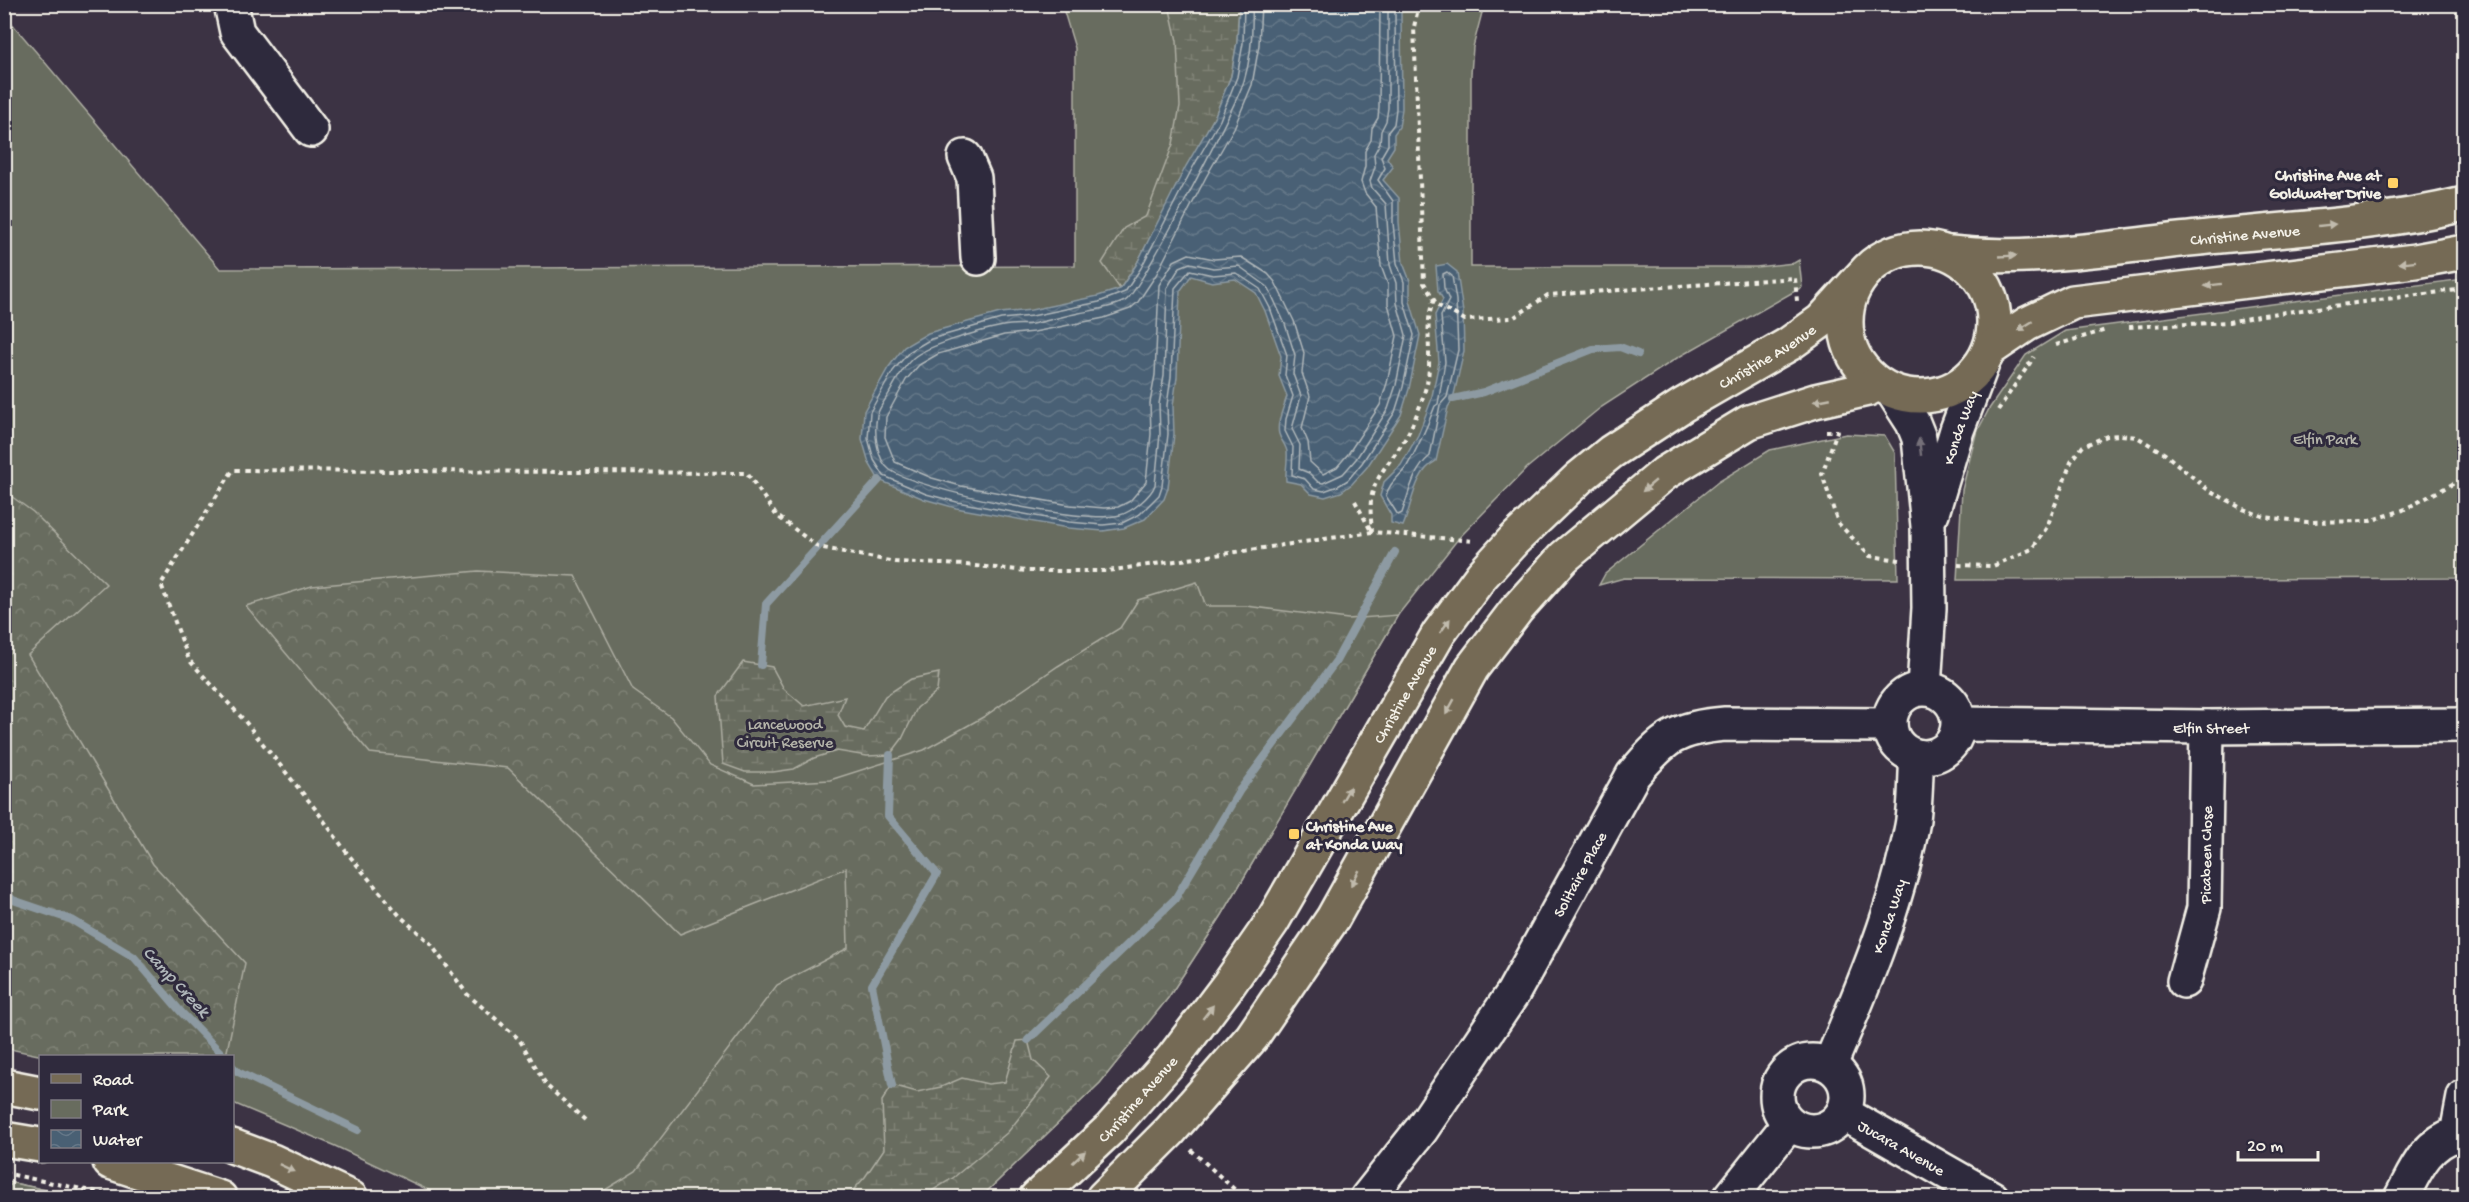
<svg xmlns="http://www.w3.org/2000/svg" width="2469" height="1202" font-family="'Gochi Hand',sans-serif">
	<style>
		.green { fill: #686c5e; stroke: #aeaea3; stroke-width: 1.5 }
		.forest { fill: url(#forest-crowns); stroke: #aeaea3; stroke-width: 1.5 }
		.wetland { fill: url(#wetland-marsh); stroke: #aeaea3; stroke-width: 1.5 }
		.water { fill: url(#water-waves); stroke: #8d9aa2; stroke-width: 1.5 }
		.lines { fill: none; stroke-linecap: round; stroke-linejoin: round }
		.shore { stroke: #b0b7ba; stroke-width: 1.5 }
		.stream { stroke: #8d9aa2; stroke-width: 8 }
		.minor-casing { stroke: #f4f1e8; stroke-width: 38 }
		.major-casing { stroke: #f4f1e8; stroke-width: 38 }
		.path { stroke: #f4f1e8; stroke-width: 4; stroke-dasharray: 4.5 4.5; stroke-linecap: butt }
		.minor { stroke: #2f2a3d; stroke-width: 33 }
		.major { stroke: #756a55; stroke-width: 33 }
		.oneway { fill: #c1bbad }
		.oneway2 { fill: #747079 }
		.poi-dot { fill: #ffd166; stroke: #2f2a3d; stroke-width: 2 }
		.labels { text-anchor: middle; stroke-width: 6; stroke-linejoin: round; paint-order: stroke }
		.poi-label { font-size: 16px; font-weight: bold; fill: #f4f1e8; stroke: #2f2a3d; text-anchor: end }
		.street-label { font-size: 16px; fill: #f4f1e8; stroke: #2f2a3d }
		.park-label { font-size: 16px; fill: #b5b5aa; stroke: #2f2a3d }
		.water-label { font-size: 18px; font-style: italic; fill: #b0b7ba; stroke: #2f2a3d }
	</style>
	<defs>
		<pattern id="forest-crowns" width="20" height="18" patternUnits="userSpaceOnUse" patternTransform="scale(1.5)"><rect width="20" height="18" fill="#686c5e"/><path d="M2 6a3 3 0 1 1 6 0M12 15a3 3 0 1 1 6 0" fill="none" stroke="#7e8175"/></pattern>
		<pattern id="wetland-marsh" width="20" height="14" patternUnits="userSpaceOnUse" patternTransform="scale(1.5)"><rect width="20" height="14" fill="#686c5e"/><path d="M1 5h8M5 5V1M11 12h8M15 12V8" fill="none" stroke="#7e8175"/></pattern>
		<pattern id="water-waves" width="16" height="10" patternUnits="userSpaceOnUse" patternTransform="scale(1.5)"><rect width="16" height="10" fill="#496074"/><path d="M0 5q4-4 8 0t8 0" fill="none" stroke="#647788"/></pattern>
	</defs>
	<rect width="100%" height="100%" fill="#3c3344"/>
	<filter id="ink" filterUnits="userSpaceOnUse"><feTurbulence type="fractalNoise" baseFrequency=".0167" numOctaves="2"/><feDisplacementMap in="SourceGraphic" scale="12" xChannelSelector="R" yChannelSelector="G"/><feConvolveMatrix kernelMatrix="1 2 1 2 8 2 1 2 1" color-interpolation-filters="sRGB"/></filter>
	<g filter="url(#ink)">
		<path class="green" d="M1062,5H1484L1473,47L1471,74V267H1756L1794,263L1799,260L1802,287L1677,358L1600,408L1527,468L1458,539L1398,615L1222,915L1168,998L1100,1083L981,1197H443L335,1146L233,1103L232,1056H66L5,1047L4,14L220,269L1075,266V48Z
			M2464,279V578L1957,580L1962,490L1976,434L1989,409L2026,355L2065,331Z
			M1846,434L1885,436L1895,453L1898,579L1624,578L1599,585L1605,574L1718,482L1770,450Z
			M4,1181L79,1197H5Z"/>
		<path class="forest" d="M4,491L33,512L106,584L28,655L153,864L245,963L226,1056H43L5,1048Z
			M478,571L575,576L633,690L671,717L710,765L754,784L830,780L924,750L985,716L1058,666L1120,628L1138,600L1197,582L1206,606H1246L1348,619L1398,615L1222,915L1168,998L1100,1083L981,1197L592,1198L636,1171L777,985L848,948L846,868L680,934L508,768L370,753L246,606L312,586Z
			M13,1183L37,1188L42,1197H5V1189Z"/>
		<path class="wetland" d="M1169,5H1236L1239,7L1237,42L1231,76L1214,118L1136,265L1120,289L1102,263L1124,228L1146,216L1173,144L1180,106L1177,41Z
			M743,662L772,667L784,689L804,706L845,697L838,715L845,727L864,731L885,696L911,679L939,673L937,691L917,708L902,739L890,755L867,756L837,751L814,758L794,769L773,772H745L723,764L718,696Z
			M1028,1040L1033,1060L1051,1077L1008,1132L953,1178L922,1197H847L865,1177L884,1149L882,1101L892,1085L917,1092L941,1087L962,1078L988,1084L1005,1082L1017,1041Z"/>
		<path class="water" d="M1236,5H1404L1401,13L1402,109L1399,127L1394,134V147L1387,158L1393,167L1383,180L1399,198V222L1403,263L1410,281V301L1420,335L1409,389L1401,415L1367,467L1352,484L1341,492L1325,497L1311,494L1301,484L1286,481C1285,471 1288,462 1287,452C1286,445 1281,441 1279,434C1276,423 1284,407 1287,396L1279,376L1281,356L1265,311L1256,293L1235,279L1212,282L1191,276L1180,291L1177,377L1173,406L1174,434L1168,488L1164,499L1145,519L1124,528L1103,531L1068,528L956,508L924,499L879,480L869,463L862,439L864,411L888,368L904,347L928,333L1000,313L1031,310L1098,296L1120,289L1136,265L1186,166L1214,118L1231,76L1237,42L1239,7Z
			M1447,264L1457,272L1463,312L1464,351L1453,399L1448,407L1436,461C1414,472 1412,506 1403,526L1391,523V515L1380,496L1384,482L1401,465L1418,435L1431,401L1439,362L1435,315L1443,299L1438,291L1436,266Z"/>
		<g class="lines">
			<path class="shore" d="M1244,4L1243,43L1237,77L1220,120L1192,169L1141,268L1125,292L1099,302L1032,316L1001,319L931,339L909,352L893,371L870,412L868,438L874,460L884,476L926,494L957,502L1069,522L1103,525L1122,523L1140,514L1159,495L1162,486L1168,434L1167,405L1171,377L1175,288L1190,270L1213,275L1236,273L1260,289L1270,308L1287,355L1285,375L1293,396L1286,419L1285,431L1293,447L1292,475L1305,479L1314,489L1324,491L1338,486L1348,480L1362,463L1395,412L1403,387L1414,335L1404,302V282L1397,263L1393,223V201L1378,180L1385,168L1381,157L1388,145V132L1394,124L1396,109L1395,13L1398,4
				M1252,4C1253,28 1251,58 1244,81C1236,106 1139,294 1125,301C1111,308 1095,310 1079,313C1063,316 1048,321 1032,324C1022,325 1012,324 1003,326C982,330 928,345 913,358C903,367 897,379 891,390C887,398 879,407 877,416C874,431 876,460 890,470C919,490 1087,525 1120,515C1132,512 1151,496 1155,485L1160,434L1159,404L1164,376L1167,288L1180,267L1190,263L1213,268L1239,266L1268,287L1285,324L1295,355L1293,374L1301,396L1292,429L1300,445L1299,469L1309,473L1318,482L1323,483L1343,474L1356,459L1388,409L1396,385L1406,335L1397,303L1396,283L1390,265L1386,204L1372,188L1370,181L1375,167L1374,154L1380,143L1381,131L1386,121L1388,108V13L1390,4
				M1261,4L1259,45L1252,85L1234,128L1206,177L1156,275L1138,302L1130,309L1104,318L1034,332L1004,335L938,354L919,365L906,380L886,417L885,437L895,462L932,478L961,486L1070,505L1104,508L1118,507L1130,501L1146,482L1151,434L1150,403L1155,375L1159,285L1174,261L1189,254L1214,259L1241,257L1268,274L1275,282L1294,321L1304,353L1302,373L1310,396L1302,428L1308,442L1310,462L1323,474L1337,467L1348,454L1380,405L1387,383L1397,336L1388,304V285L1381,266L1376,207L1365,193L1361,182L1365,166V151L1371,140L1372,128L1378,118L1379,107L1380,4
				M1447,272L1452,276L1456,300L1458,350L1447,397L1440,405L1430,456C1413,470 1409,493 1402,513L1398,515L1386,496C1389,482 1400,477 1407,466C1419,446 1427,427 1435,406L1438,404L1445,362L1441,316L1449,300L1444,288L1443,274Z"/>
			<path class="stream" d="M1453,399L1484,392L1593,349L1620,347L1638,354
				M761,665L766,604L879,480
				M890,755L888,816L937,874L872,985L892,1085
				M4,891L13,900L72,920L134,957L181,1012L224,1056
				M1028,1040L1175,899L1240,790L1336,661L1395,552
				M232,1066L238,1072L358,1130"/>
			<g class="minor-casing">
				<g id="minor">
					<path d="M231,4L237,32L311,130"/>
					<path d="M965,157L974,178L978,258"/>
					<path d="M1893,392L1913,423L1919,438L1928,526L1929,608L1924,688"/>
					<path id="s1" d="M1932,513L1957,430L1982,364"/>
					<circle cx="1924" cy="723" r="34"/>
					<path id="s2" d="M1959,724L2207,727L2464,725"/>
					<path id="s3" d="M2184,981L2204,908L2207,727"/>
					<circle cx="1812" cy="1096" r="35"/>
					<path id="s4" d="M1830,1065C1863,987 1896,910 1912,826C1916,804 1915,780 1917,757"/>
					<path id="s5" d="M1843,1113L1992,1198"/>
					<path id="s6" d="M1367,1198L1421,1130L1513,993L1633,775C1664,738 1676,728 1725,724L1890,725"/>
					<path d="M1730,1198L1789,1124"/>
					<path d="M2401,1198C2416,1170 2425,1144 2457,1134L2464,1097"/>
				</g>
			</g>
			<g class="major-casing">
				<g id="major">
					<circle cx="1920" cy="322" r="74"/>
					<path id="s7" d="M1950,253C2032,262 2117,246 2199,238C2287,229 2378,225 2464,204"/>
					<path d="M1990,349L2027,324L2073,302L2415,261L2464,252"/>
					<path d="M4,1086L40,1093"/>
					<path d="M4,1139L40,1145"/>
					<path d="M232,1146L272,1161L351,1198"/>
					<path d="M110,1162L220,1198"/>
					<path id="s8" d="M1036,1198L1109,1130L1173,1058L1229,984L1272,922L1439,633L1482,575L1514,540L1579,478L1611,452L1683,405L1789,344L1821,321L1860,278"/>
					<path d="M1103,1198L1170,1131L1252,1037L1333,918L1472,668L1517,609L1564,557L1665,473L1749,422L1815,401L1868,389L1877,384"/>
				</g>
			</g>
			<path class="path" d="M1419,4L1414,27L1424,283L1437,305L1465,320L1513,318L1548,295L1795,278L1797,301
				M2129,327L2229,322L2263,315L2464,289
				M2056,345L2106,330
				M1998,410L2034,357
				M1826,431H1837L1822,474L1838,523L1870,556L1900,560
				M1355,501L1370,529
				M1372,532C1371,519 1369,503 1373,491C1379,471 1395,456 1405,439C1415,421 1422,402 1427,383C1433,357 1423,322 1434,300
				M1958,565L1993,566L2032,549L2047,527L2071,462L2083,446L2107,436L2121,435L2137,437L2165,454L2207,489L2243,509L2265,517L2307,522L2370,521L2403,510L2464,478
				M585,1120L547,1086L519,1039L467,994L430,943L400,916L347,853L317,811L243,719L189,660L161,584L233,470L747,473L776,515L818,547L895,562L965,565L1028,571H1107L1372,532L1474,541
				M1191,1150L1244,1198
				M4,1173L106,1194"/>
			<use href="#minor" class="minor"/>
			<use href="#major" class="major"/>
		</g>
		<defs><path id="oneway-solid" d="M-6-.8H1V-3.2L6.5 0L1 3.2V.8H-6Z" transform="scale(1.5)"/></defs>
		<g class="oneway">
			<use href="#oneway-solid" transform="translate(2327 225) rotate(-6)"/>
			<use href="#oneway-solid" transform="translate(2008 256) rotate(-3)"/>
			<use href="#oneway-solid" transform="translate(2407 262) rotate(173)"/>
			<use href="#oneway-solid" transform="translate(2213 285) rotate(173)"/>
			<use href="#oneway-solid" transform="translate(2025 326) rotate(148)"/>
			<use href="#oneway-solid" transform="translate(1822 400) rotate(169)"/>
			<use href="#oneway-solid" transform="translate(1649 486) rotate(140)"/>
			<use href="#oneway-solid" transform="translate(1445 626) rotate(-55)"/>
			<use href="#oneway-solid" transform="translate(1450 707) rotate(119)"/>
			<use href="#oneway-solid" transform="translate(1346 794) rotate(-60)"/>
			<use href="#oneway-solid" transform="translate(1355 878) rotate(119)"/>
			<use href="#oneway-solid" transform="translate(1208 1012) rotate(-52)"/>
			<use href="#oneway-solid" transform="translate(1079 1157) rotate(-43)"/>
			<use href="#oneway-solid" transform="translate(287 1168) rotate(25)"/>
		</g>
		<use class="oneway2" href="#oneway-solid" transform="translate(1920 447) rotate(-97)"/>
	</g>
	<g class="poi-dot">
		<rect x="2387" y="177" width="12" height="12" rx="3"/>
		<rect x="1288" y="828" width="12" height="12" rx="3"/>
	</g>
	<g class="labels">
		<g class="poi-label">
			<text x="2381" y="180">Christine Ave at<tspan x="2381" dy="18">Goldwater Drive</tspan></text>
			<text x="1306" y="831" text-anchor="start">Christine Ave<tspan x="1306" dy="18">at Konda Way</tspan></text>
		</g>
		<g class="street-label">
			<text dy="6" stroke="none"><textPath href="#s7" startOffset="296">Christine Avenue</textPath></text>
			<text dy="6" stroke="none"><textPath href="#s8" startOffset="1132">Christine Avenue</textPath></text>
			<text dy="6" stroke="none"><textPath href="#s1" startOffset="90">Konda Way</textPath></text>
			<text dy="6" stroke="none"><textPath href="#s8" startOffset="628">Christine Avenue</textPath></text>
			<text dy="6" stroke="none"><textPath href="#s2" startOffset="252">Elfin Street</textPath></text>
			<text dy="6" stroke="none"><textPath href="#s3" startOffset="129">Picabeen Close</textPath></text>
			<text dy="6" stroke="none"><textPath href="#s6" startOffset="388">Solitaire Place</textPath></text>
			<text dy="6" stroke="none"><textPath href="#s4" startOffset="160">Konda Way</textPath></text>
			<text dy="6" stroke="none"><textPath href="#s8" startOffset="142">Christine Avenue</textPath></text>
			<text dy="6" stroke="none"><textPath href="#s5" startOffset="68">Jucara Avenue</textPath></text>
		</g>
		<g class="park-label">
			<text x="2325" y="444">Elfin Park</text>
			<text x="785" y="729">Lancewood<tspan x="785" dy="18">Circuit Reserve</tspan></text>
		</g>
		<g class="water-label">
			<text transform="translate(177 981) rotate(47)" y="6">Camp Creek</text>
		</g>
	</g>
	<rect width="2469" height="1202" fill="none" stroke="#2f2a3d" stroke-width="24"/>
	<rect x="12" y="12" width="2445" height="1178" fill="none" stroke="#f4f1e8" stroke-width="2" filter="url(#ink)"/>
	<rect x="39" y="1055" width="195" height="108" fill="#2f2a3d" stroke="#7e7a81" stroke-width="1.5"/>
	<rect x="51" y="1074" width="30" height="9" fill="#756a55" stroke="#7e7a81" stroke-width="1.5"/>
	<text x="93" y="1085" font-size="18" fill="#f4f1e8">Road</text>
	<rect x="51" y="1100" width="30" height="18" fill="#686c5e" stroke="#7e7a81" stroke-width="1.5"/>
	<text x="93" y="1115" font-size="18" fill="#f4f1e8">Park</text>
	<rect x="51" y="1130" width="30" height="18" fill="url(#water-waves)" stroke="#7e7a81" stroke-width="1.5"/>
	<text x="93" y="1145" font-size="18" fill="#f4f1e8">Water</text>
	<path d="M2238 1151v9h80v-9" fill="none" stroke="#f4f1e8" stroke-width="3"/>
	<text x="2247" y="1151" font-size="18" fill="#f4f1e8" stroke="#2f2a3d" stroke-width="4.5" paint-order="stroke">20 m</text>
</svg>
